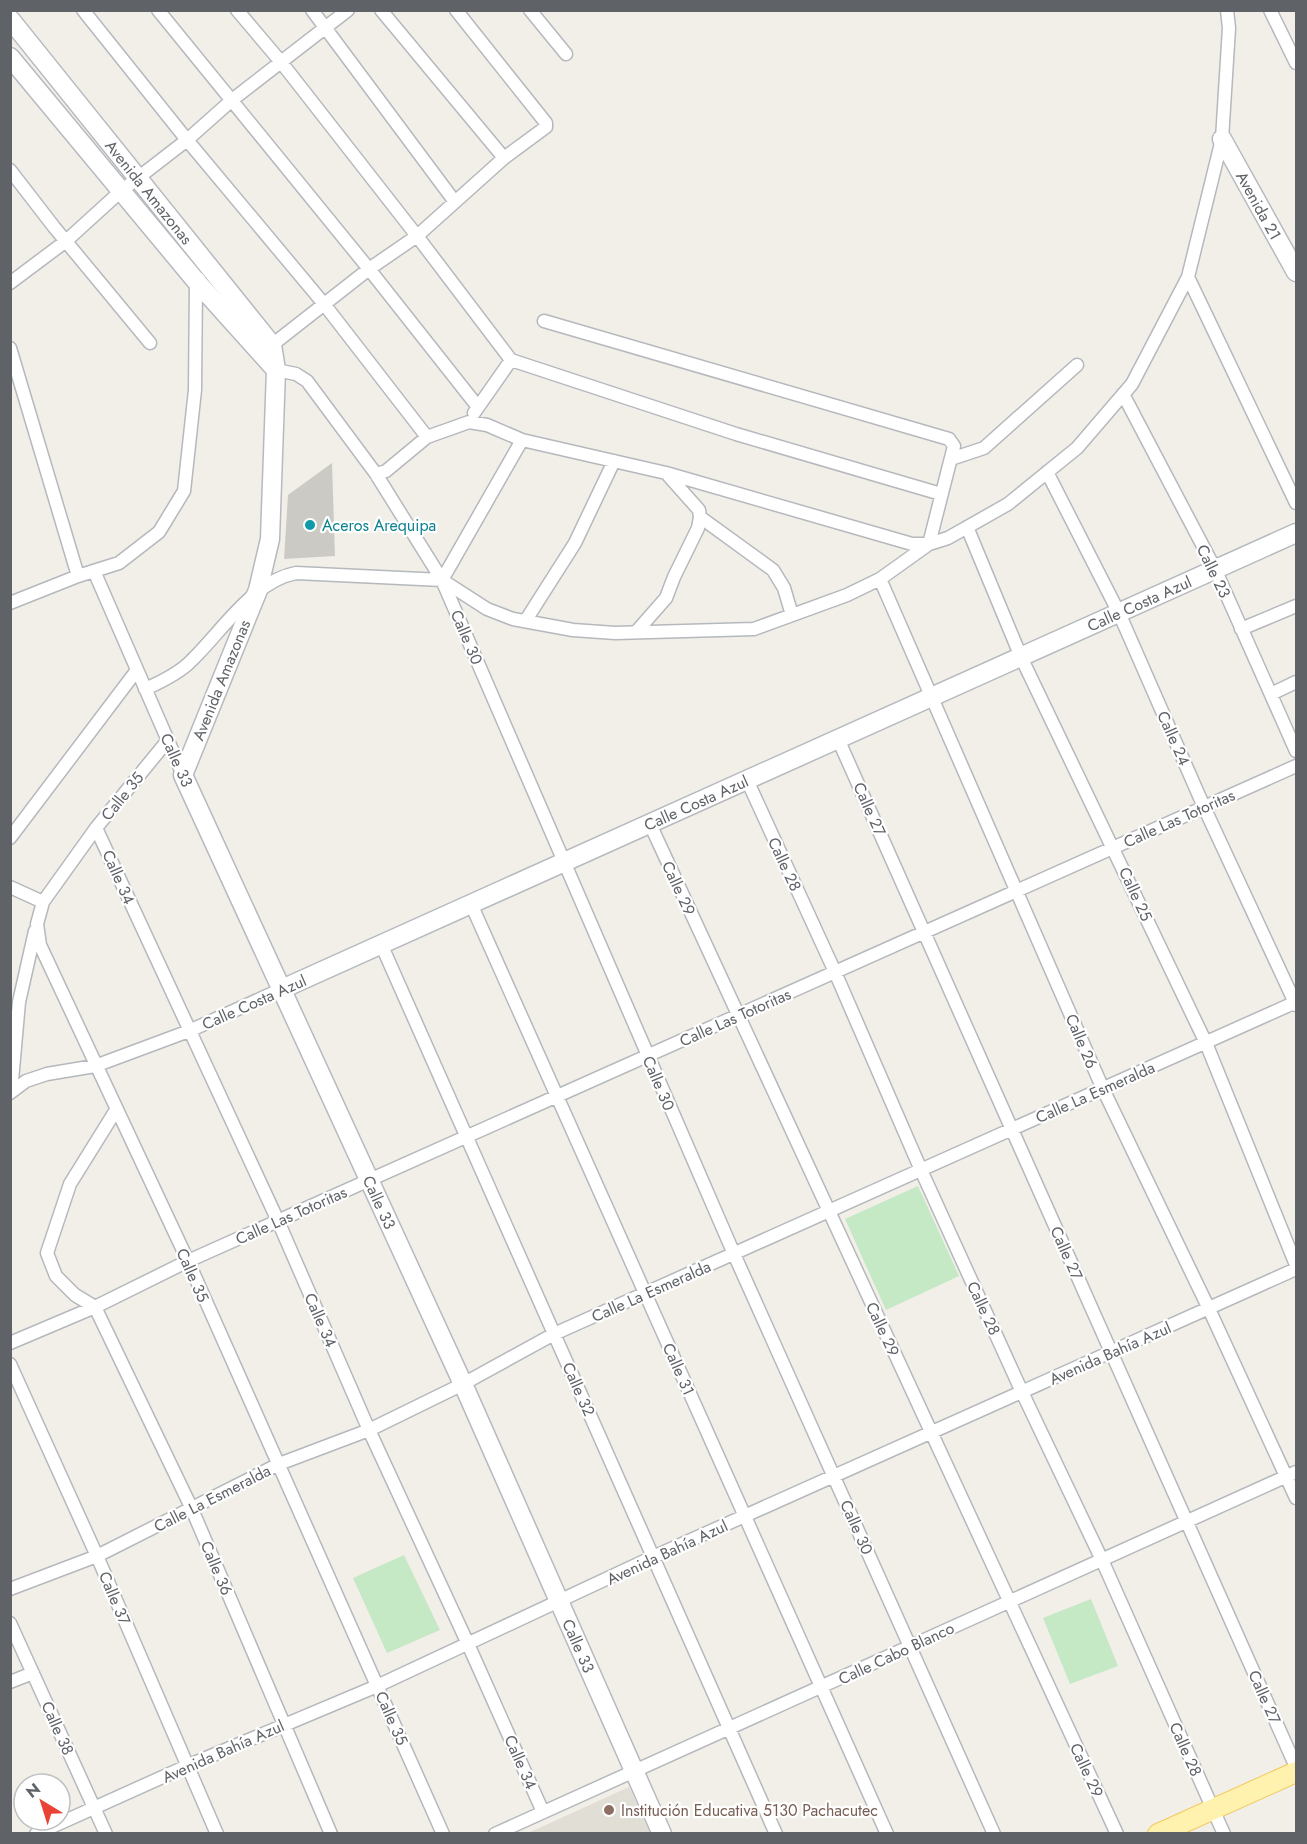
<svg xmlns="http://www.w3.org/2000/svg" width="1307" height="1844" font-family="Jost,sans-serif">
	<style>
		.education { fill: #e1ded6 }
		.green { fill: #c5e8c5 }
		.building { fill: #cccac5 }
		.lines { fill: none; stroke-linecap: round; stroke-linejoin: round }
		.street-casing { stroke: #b5b8bc; stroke-width: 15 }
		.secondary-casing { stroke: #b6babf; stroke-width: 21 }
		.primary-casing { stroke: #f2c960; stroke-width: 22 }
		.street { stroke: #fff; stroke-width: 12 }
		.secondary { stroke: #fff; stroke-width: 18 }
		.primary { stroke: #fff2af; stroke-width: 20 }
		.culture-dot { fill: #0f9aa8; stroke: #fff; stroke-width: 2 }
		.education-dot { fill: #8d6e63; stroke: #fff; stroke-width: 2 }
		.labels { text-anchor: middle; stroke-width: 4.5; stroke-linejoin: round; paint-order: stroke }
		.street-label { font-size: 16px; fill: #5f6368; stroke: #fff }
		.culture-label { font-size: 16px; fill: #0d838f; stroke: #fff; text-anchor: start }
		.education-label { font-size: 16px; fill: #785e54; stroke: #fff; text-anchor: start }
	</style>
	<rect width="100%" height="100%" fill="#f1efe8"/>
	<path class="education" d="M629,1787L650,1833H528Z"/>
	<path class="green" d="M918,1186L959,1276L886,1310L845,1219Z
		M404,1555L440,1630L387,1653L353,1578Z
		M1091,1599L1118,1666L1070,1684L1043,1618Z"/>
	<path class="building" d="M332,463L335,556L284,559L288,495Z"/>
	<g class="lines">
		<g class="street-casing">
			<path id="street" d="M83,10L187,140L324,304L427,437
				M158,10L369,269L478,407
				M237,10L281,62L417,236L511,360L736,434L941,494
				M312,10L455,202
				M381,10L504,158
				M530,10L566,54
				M1270,10L1296,63
				M10,170L54,227L150,343
				M1188,277L1296,503
				M10,283L66,241L121,191L187,140L232,100L348,10
				M272,345L369,269L417,236L504,158L546,127V123L456,10
				M10,348L78,576
				M276,370L296,374L307,381L376,474L442,580L734,1254L994,1834
				M1123,394L1215,569L1296,751
				M474,413L511,360
				M951,459L984,448L1077,365
				M1047,472L1119,613L1204,807L1296,1005
				M376,474L386,471L427,437L469,422L487,425L522,440L666,473L912,544H929L948,538L1008,504L1077,448L1132,384L1188,277L1222,139L1229,28L1227,10
				M700,517L773,570L784,588L792,615
				M967,527L1021,657L1206,1043L1296,1265
				M94,571L183,775
				M880,579L1103,1089L1209,1309L1296,1498
				M442,580L522,440
				M10,603L78,576L119,563L159,532L184,491L195,390L196,281L199,279
				M526,620L575,543L614,461
				M1241,629L1296,606
				M637,631L666,598L674,577L698,528L700,517L699,510L667,474
				M145,689C161,682 180,673 192,660C222,631 253,581 296,573L442,580L487,609L513,619L573,630L615,633L754,629L847,595L880,579L929,544L954,446L949,439L544,321
				M1271,694L1296,682
				M838,739L1296,1767
				M168,740L96,828L43,902L37,924L40,945L188,1261L443,1834
				M747,780L835,972L921,1170L1022,1392L1102,1560L1224,1834
				M650,824L1117,1834
				M96,828L278,1221L369,1430L468,1644L543,1812
				M10,838L137,670
				M10,887L43,902
				M471,904L887,1834
				M381,944L776,1834
				M11,1092L19,1002L35,931
				M10,1093L26,1081L47,1074L95,1066L189,1031L282,989
				M116,1110L70,1184L47,1253L56,1276L75,1295L95,1307L191,1507L331,1834
				M10,1343L95,1307L188,1261L1296,766
				M10,1364L97,1556L217,1834
				M10,1589L97,1556L279,1464L369,1430L463,1384L554,1334L1296,1002
				M10,1623L106,1834
				M10,1682L33,1673
				M36,1834L187,1766L377,1686L653,1557L1296,1269
				M495,1834C763,1715 1029,1592 1296,1472"/>
		</g>
		<g class="secondary-casing">
			<g id="secondary">
				<path id="s1" d="M10,19L272,345L276,370L270,539L258,590L183,775L463,1384L662,1834"/>
				<path d="M10,57L196,281L276,370"/>
				<path id="s2" d="M1222,139L1296,272"/>
				<path id="s3" d="M282,989L1296,533"/>
			</g>
		</g>
		<g class="primary-casing">
			<path id="primary" d="M1158,1834L1296,1772"/>
		</g>
		<use href="#street" class="street"/>
		<use href="#secondary" class="secondary"/>
		<use href="#primary" class="primary"/>
	</g>
	<circle class="culture-dot" cx="310" cy="525" r="6"/>
	<circle class="education-dot" cx="609" cy="1810" r="6"/>
	<g class="labels">
		<g class="street-label">
			<text dy="6" stroke="none"><textPath href="#s1" startOffset="222">Avenida Amazonas</textPath></text>
			<text dy="6" stroke="none"><textPath href="#s2" startOffset="76">Avenida 21</textPath></text>
			<text transform="translate(1214 571) rotate(64)" y="6">Calle 23</text>
			<text dy="6" stroke="none"><textPath href="#s3" startOffset="940">Calle Costa Azul</textPath></text>
			<text transform="translate(467 637) rotate(67)" y="6">Calle 30</text>
			<text transform="translate(221 680) rotate(-68)" y="6">Avenida Amazonas</text>
			<text transform="translate(1174 738) rotate(66)" y="6">Calle 24</text>
			<text transform="translate(177 760) rotate(66)" y="6">Calle 33</text>
			<text transform="translate(122 796) rotate(-51)" y="6">Calle 35</text>
			<text dy="6" stroke="none"><textPath href="#s3" startOffset="454">Calle Costa Azul</textPath></text>
			<text transform="translate(870 809) rotate(66)" y="6">Calle 27</text>
			<text transform="translate(1179 818) rotate(-24)" y="6">Calle Las Totoritas</text>
			<text transform="translate(785 864) rotate(65)" y="6">Calle 28</text>
			<text transform="translate(119 877) rotate(66)" y="6">Calle 34</text>
			<text transform="translate(679 888) rotate(65)" y="6">Calle 29</text>
			<text transform="translate(1136 894) rotate(65)" y="6">Calle 25</text>
			<text transform="translate(254 1002) rotate(-24)" y="6">Calle Costa Azul</text>
			<text transform="translate(735 1017) rotate(-24)" y="6">Calle Las Totoritas</text>
			<text transform="translate(1082 1041) rotate(67)" y="6">Calle 26</text>
			<text transform="translate(659 1083) rotate(67)" y="6">Calle 30</text>
			<text transform="translate(1095 1092) rotate(-24)" y="6">Calle La Esmeralda</text>
			<text dy="6" stroke="none"><textPath href="#s1" startOffset="1335">Calle 33</textPath></text>
			<text transform="translate(291 1215) rotate(-24)" y="6">Calle Las Totoritas</text>
			<text transform="translate(1067 1253) rotate(66)" y="6">Calle 27</text>
			<text transform="translate(193 1275) rotate(66)" y="6">Calle 35</text>
			<text transform="translate(651 1291) rotate(-24)" y="6">Calle La Esmeralda</text>
			<text transform="translate(984 1308) rotate(65)" y="6">Calle 28</text>
			<text transform="translate(321 1320) rotate(66)" y="6">Calle 34</text>
			<text transform="translate(883 1329) rotate(65)" y="6">Calle 29</text>
			<text transform="translate(1110 1353) rotate(-24)" y="6">Avenida Bahía Azul</text>
			<text transform="translate(679 1369) rotate(66)" y="6">Calle 31</text>
			<text transform="translate(579 1389) rotate(66)" y="6">Calle 32</text>
			<text transform="translate(212 1498) rotate(-27)" y="6">Calle La Esmeralda</text>
			<text transform="translate(857 1527) rotate(66)" y="6">Calle 30</text>
			<text transform="translate(667 1552) rotate(-25)" y="6">Avenida Bahía Azul</text>
			<text transform="translate(217 1568) rotate(67)" y="6">Calle 36</text>
			<text transform="translate(115 1598) rotate(67)" y="6">Calle 37</text>
			<text dy="6" stroke="none"><textPath href="#s1" startOffset="1821">Calle 33</textPath></text>
			<text transform="translate(896 1653) rotate(-25)" y="6">Calle Cabo Blanco</text>
			<text transform="translate(1265 1697) rotate(66)" y="6">Calle 27</text>
			<text transform="translate(392 1718) rotate(66)" y="6">Calle 35</text>
			<text transform="translate(58 1728) rotate(66)" y="6">Calle 38</text>
			<text transform="translate(1186 1749) rotate(66)" y="6">Calle 28</text>
			<text transform="translate(223 1751) rotate(-24)" y="6">Avenida Bahía Azul</text>
			<text transform="translate(521 1762) rotate(66)" y="6">Calle 34</text>
			<text transform="translate(1087 1770) rotate(65)" y="6">Calle 29</text>
		</g>
		<g class="culture-label">
			<text x="322" y="531">Aceros Arequipa</text>
		</g>
		<g class="education-label">
			<text x="621" y="1816">Institución Educativa 5130 Pachacutec</text>
		</g>
	</g>
	<rect width="1307" height="1844" fill="none" stroke="#5f6368" stroke-width="24"/>
	<g transform="translate(42 1802) rotate(322)"><circle r="28" fill="#ffffff" stroke="#bfc1c3" stroke-width="1.5"/>
	<path d="M0-4.5L10 22L0 15L-10 22Z" fill="#ea4335"/>
	<text y="-9" font-size="16" font-weight="bold" text-anchor="middle" fill="#5f6368">N</text>
	</g>
</svg>
